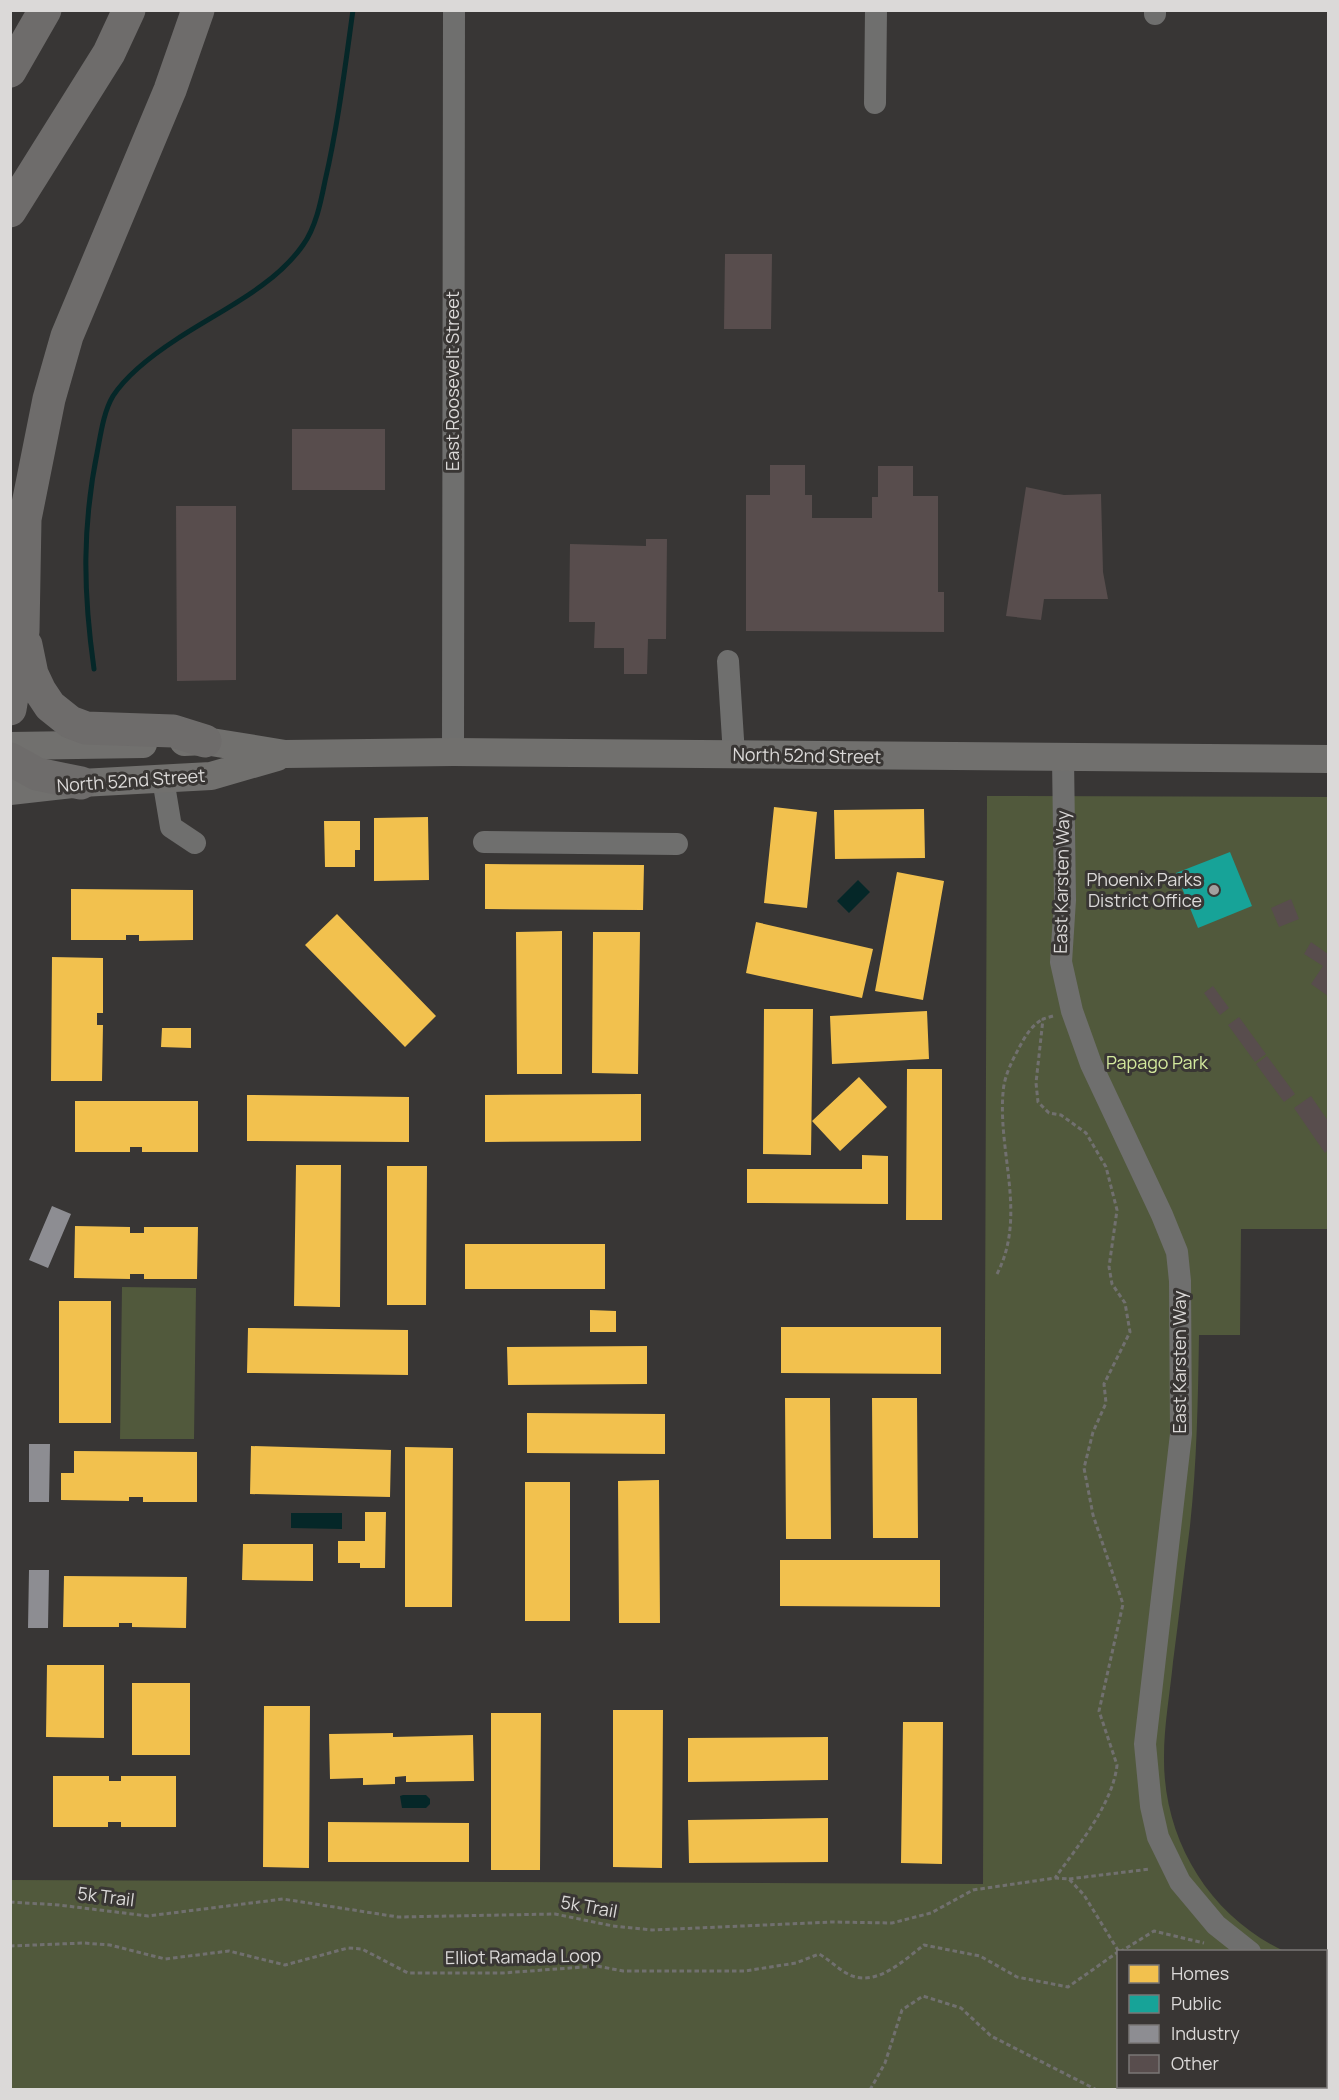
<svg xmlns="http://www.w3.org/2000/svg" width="1339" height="2100" font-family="Manrope,sans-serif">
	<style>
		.green { fill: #51593c }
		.water { fill: #052728 }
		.homes { fill: #f2c14e }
		.public { fill: #17a398 }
		.industry { fill: #8d8d92 }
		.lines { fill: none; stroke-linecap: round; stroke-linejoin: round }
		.stream { stroke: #052728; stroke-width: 5 }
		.building { fill: #584d4d }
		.path { stroke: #71706f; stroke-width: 3; stroke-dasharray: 4.5 3; stroke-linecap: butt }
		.minor { stroke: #6f6f6e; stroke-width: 22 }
		.major { stroke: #71706e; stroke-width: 28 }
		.highway { stroke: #6e6c6b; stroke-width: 33 }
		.poi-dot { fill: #a2a09f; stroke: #393634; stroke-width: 2 }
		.labels { text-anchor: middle; stroke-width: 6; stroke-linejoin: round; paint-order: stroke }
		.street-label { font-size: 18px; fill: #dbd9d8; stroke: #393634 }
		.poi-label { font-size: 18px; fill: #dbd9d8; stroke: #393634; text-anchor: end }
		.park-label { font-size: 18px; fill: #d3e99d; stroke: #393634 }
	</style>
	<rect width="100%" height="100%" fill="#383635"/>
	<path class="green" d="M987,796L1328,797V1229H1241L1240,1335H1199C1198,1399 1197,1462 1190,1526C1184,1571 1179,1617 1173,1662C1170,1693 1164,1725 1164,1757C1163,1839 1209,1916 1284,1951L1118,1952V2086H1326V1971L1328,1972V2089L11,2090V1880L983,1884Z
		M122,1287L196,1288L194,1439H120Z"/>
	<path class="water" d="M858,880L870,892L849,913L837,901Z
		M291,1513H342V1529L291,1528Z
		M403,1795H426L430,1799V1804L426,1808H402L400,1796Z"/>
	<path class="homes" d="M774,807L817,812L807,908L764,903Z
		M924,809L925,858L835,859L834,810Z
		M428,817L429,880L374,881V818Z
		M324,821H360V850H355V867H325Z
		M485,864L644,865L643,910L485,909Z
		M897,872L944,881L923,1000L875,991Z
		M71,889L193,890V940L139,941V935H126V940H71Z
		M337,914L436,1016L405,1047L305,945Z
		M756,922L873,949L862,998L746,973Z
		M562,931V1074H517L516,932Z
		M593,932H640L638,1074L592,1073Z
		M52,957L103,958V1013H97V1025H103L102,1081H51Z
		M764,1009H813L811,1155L763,1154Z
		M927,1011L929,1059L832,1064L830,1016Z
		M162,1028H191V1048L161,1047Z
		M907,1069H942V1220H906Z
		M859,1077L887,1107L840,1151L812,1121Z
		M641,1094V1141L485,1142V1095Z
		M247,1095L409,1097V1142L247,1141Z
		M75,1101H198V1152H142V1147H130V1152H75Z
		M862,1155L888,1156V1204L747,1203V1169H862Z
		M296,1165H341L340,1307L294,1306Z
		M387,1166H427L426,1305H387Z
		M75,1226L130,1227V1233H144V1227H198L197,1279H144V1274H130V1279L74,1278Z
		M465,1244H605V1289H465Z
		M59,1301H111V1423H59Z
		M590,1310L616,1311V1332H590Z
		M781,1327H941V1374L781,1373Z
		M248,1328L408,1330V1375L247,1373Z
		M647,1346V1384L508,1385L507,1347Z
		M785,1398H830L831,1539H786Z
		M872,1398H917L918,1538H873Z
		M527,1413L665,1414V1454L527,1453Z
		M251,1446L391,1450L390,1497L250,1494Z
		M405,1447L453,1448L452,1607H405Z
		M74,1451L197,1452V1502H143V1497H129V1501L61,1500V1473H74Z
		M659,1480L660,1623H619L618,1481Z
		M525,1482H570V1621H525Z
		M365,1512H386L385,1568H360V1563H338V1541H365Z
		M243,1544H313V1581L242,1580Z
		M780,1560H940V1607L780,1606Z
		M64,1576L187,1577L186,1628L132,1627V1623H119V1627H63Z
		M47,1665H104V1738L46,1737Z
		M132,1683H190V1755H132Z
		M264,1706H310L309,1868L263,1867Z
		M613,1710H663L662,1868L613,1867Z
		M491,1713H541L540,1870H491Z
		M903,1722H943L942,1864L901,1863Z
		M393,1733V1737L473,1735L474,1781L406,1782V1776L395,1777V1784L363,1785V1778L330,1779L329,1734Z
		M828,1737V1780L688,1782V1738Z
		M53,1776H109V1781H121V1776H176V1827H121V1822H108V1827H53Z
		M828,1818V1862L689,1863L688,1820Z
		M328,1822L469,1823V1862H328Z"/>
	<path class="public" d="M1230,852L1252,906L1198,928L1176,873Z"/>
	<path class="industry" d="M52,1206L71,1214L48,1268L29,1260Z
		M29,1444H50L49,1502H29Z
		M29,1570H49L48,1628H28Z"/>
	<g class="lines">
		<path class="stream" d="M94,669C83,591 82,526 98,448C101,432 104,411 113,396C128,373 154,354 177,339C219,311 274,287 303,245C316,227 321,201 325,181C338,125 345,67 353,10"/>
	</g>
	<path class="building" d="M725,254H772L771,329H724Z
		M292,429H385V490H292Z
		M770,465H805V495H812V518H872V497H878V466H913V496H938V592H944V632L746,631V495H770Z
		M1026,487L1064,495L1101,494L1103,572L1108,599H1044L1041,620L1006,616Z
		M176,506H236V680L177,681Z
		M646,539H667L666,639H648L647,674H624V648H594L595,622H569L570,544L646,546Z
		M1291,899L1299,919L1279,927L1271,908Z
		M1311,942L1328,954V996L1311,984L1323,966L1304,954Z
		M1213,986L1229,1008L1220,1015L1204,993Z
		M1239,1017L1266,1054L1255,1062L1228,1025Z
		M1267,1056L1295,1094L1284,1102L1256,1064Z
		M1311,1096L1328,1121V1150L1325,1153L1294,1108Z"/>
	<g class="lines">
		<path class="path" d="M1053,1016L1043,1019L1036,1083L1038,1102L1049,1113L1061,1115L1086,1133L1106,1167L1117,1210L1109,1267L1112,1284L1125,1303L1130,1332L1104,1384L1106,1403L1093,1432L1084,1468L1093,1515L1123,1604L1099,1711L1117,1765C1113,1804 1077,1847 1055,1878
			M997,1274C1027,1216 998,1154 1003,1093C1004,1076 1012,1061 1020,1046C1026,1035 1032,1025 1043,1019
			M1069,1879L1150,1869
			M10,1902L59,1905L148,1916L283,1899L398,1917L555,1914L613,1926L652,1930L832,1922L892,1923L931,1913L973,1890L1055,1878L1069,1879L1084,1895L1119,1952
			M10,1946L84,1943L110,1945L165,1959L229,1951L285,1965L348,1948L362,1949L408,1973H503L597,1966L623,1971H745L796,1963L819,1954C830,1960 839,1970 850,1975C877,1987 904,1960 924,1945L980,1956L1017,1977L1068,1987L1118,1952
			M1120,1952L1154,1931L1204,1943
			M1326,2041L1328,2043
			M870,2090L885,2063L902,2010L923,1996L961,2008L991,2036L1097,2090"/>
		<path class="minor" d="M1155,10V14
			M875,103L876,10
			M728,661L734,755
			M453,752L454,10
			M1063,758L1065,900L1061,962L1072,1011L1091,1064L1162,1215L1177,1252L1180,1281L1181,1434L1145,1744L1151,1806L1158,1837L1180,1882L1216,1925L1250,1952
			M163,779L171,827L195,843
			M484,842L677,844
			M1326,1990L1328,1991"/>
		<path class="major" d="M184,742L205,741L285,754L453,752L1328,759
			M10,746L143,744
			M10,791L81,783L211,776L277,757"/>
		<path class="highway" d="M10,71L45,10
			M10,211L109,53L129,10
			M26,645L32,674L40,691L50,706L70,722L86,728L173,731L205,741
			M10,709L23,631L25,519L49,399L67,336L170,90L198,10
			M10,759L37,774L81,783"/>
	</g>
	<circle class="poi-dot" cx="1214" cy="890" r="6"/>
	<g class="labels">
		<g class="street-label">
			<text transform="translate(453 381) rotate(-90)" y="6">East Roosevelt Street</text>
			<text transform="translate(807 756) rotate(1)" y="6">North 52nd Street</text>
			<text transform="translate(131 781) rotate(-4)" y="6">North 52nd Street</text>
			<text transform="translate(1062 882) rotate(-89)" y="6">East Karsten Way</text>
			<text transform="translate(1180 1362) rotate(-90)" y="6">East Karsten Way</text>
			<text transform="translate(106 1897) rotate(7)" y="6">5k Trail</text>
			<text transform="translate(589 1907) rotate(10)" y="6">5k Trail</text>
			<text transform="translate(523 1957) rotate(-1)" y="6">Elliot Ramada Loop</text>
		</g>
		<g class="poi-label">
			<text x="1202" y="886">Phoenix Parks<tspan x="1202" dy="21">District Office</tspan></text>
		</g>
		<g class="park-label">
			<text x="1157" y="1069">Papago Park</text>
		</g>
	</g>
	<rect width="1339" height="2100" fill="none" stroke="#dbd9d8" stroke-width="24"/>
	<rect x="1117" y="1950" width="210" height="138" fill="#393634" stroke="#7a7776" stroke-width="1.5"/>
	<rect x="1129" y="1965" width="30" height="18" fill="#f2c14e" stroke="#7a7776" stroke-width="1.5"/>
	<text x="1171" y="1980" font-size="18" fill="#dbd9d8">Homes</text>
	<rect x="1129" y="1995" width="30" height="18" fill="#17a398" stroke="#7a7776" stroke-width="1.5"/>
	<text x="1171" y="2010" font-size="18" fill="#dbd9d8">Public</text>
	<rect x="1129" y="2025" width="30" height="18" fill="#8d8d92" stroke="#7a7776" stroke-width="1.5"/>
	<text x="1171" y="2040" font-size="18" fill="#dbd9d8">Industry</text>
	<rect x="1129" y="2055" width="30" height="18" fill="#584d4d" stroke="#7a7776" stroke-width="1.5"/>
	<text x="1171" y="2070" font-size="18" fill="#dbd9d8">Other</text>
</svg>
